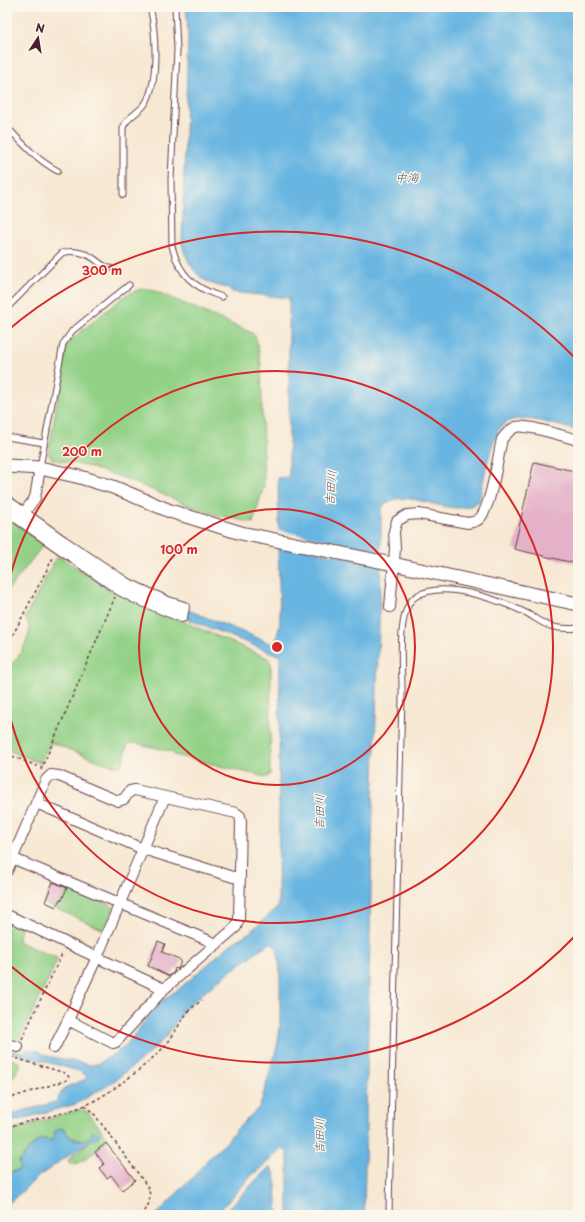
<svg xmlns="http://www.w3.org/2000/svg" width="585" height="1222" viewBox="0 0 585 1222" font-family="'Playpen Sans','Klee One',sans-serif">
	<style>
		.green { fill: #93d187; stroke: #6e7859 }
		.water { fill: #68b5e1; stroke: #596a86 }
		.pier { fill: #f7e8d3 }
		.building { fill: #e4b1c8 }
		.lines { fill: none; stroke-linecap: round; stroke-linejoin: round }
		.service-casing { stroke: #643d44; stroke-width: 7 }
		.minor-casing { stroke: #643d44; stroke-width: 12 }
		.tertiary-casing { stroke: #643d44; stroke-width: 15 }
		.path { stroke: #643d44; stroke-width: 1.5; stroke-dasharray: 3 3; stroke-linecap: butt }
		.service { stroke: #fff; stroke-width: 5 }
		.minor { stroke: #fff; stroke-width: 10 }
		.tertiary { stroke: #fff; stroke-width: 13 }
		.ring { fill: none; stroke: #d62828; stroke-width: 2 }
		.labels { text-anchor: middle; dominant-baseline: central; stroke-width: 3; stroke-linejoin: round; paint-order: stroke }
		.water-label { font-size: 12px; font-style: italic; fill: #54546b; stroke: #fbf7ec }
		.centre { fill: #d62828; stroke: #fbf7ec; stroke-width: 2 }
		.ring-label { font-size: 12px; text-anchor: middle; font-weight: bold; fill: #d62828; stroke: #fbf7ec; stroke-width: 3; stroke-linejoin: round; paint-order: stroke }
	</style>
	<rect width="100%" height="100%" fill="#fbf7ec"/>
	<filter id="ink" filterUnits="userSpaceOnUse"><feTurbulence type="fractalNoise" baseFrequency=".025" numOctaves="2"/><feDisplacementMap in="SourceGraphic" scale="8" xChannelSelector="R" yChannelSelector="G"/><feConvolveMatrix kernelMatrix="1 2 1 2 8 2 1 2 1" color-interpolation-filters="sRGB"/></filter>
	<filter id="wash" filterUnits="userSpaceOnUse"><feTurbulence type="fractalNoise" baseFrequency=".012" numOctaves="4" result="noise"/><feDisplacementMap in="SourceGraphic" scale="16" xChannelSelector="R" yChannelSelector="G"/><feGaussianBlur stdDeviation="0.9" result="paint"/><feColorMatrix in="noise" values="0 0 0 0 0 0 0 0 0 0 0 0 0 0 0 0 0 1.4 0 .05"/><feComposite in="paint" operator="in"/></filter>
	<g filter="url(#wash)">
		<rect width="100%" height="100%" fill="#f7e8d3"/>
		<path class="green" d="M143,288L155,291L252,333L256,337L261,365L264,485L253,523L213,514L186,504L126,479L86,466L52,459L49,455V449L67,344L69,341L126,295Z
			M9,520H12L44,542V544L9,589L7,588V522Z
			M58,557L62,558L112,591L268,658L271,663L270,775L266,777L174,755L173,752L136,743L129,744L127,746L123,763L120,767L102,762L53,743L50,744L40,763L7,750V668C15,664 28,642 29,633C30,627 28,622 25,618L56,558Z
			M54,880L114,907L104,930L44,903Z
			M7,920L22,927L18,939L19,942L57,958V961L22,1035L15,1041L7,1039Z
			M7,1058L19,1062L21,1065L7,1086Z
			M78,1110L87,1111L108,1139C100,1147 81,1166 70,1164L68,1162L69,1159L91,1140L98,1137L100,1133L92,1132L90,1137L83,1140L70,1137L64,1129L60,1128L55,1131L54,1138L52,1140C49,1140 45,1138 42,1139C35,1140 23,1156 19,1162L20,1168L18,1170L7,1173V1132Z"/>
		<path class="water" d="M186,7H578V430C561,427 533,417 517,419C511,420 505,422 501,427C491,439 483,483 479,501C451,524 404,480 381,508V559L279,538L278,478L289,477V298L232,292L229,288C201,284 190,271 182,244L188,32Z
			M278,544L381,564L372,841L364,1215H288V1154L282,1148L274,1155L264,1166L253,1174L216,1215H156L193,1177L210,1157L227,1142L230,1136L260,1106L277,1047L280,1028V971L277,948L271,943L262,948L228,973L186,1007L166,1037L146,1056L110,1084L76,1104L7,1123V1115L56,1102L64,1088L86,1079L87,1076L79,1071L7,1051V1049L22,1052V1051L26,1052L27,1049L38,1051L47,1056L91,1065L97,1064L116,1053L126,1045L160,1002L179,989L231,944L250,932L278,907L280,656L185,618L188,610L275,645L280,623Z
			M60,1128L64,1130L70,1137L83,1141L90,1137L92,1132L100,1133L98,1137L91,1140L39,1176L7,1205V1173L19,1170L20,1168L19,1162C24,1156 35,1141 42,1139C45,1139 49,1140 52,1140L54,1138L55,1131Z
			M269,1167H271L275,1174L278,1215H222Z"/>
		<path class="pier" d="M277,530L383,552V559L277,538Z"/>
		<g id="blocks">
			<path class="building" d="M534,462L578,472V564L514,549Z
				M53,882L67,888L62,900L60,899L56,907L45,902Z
				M158,941L165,944L162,952L179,959L181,961L178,969L175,968L174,972L169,976L148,966Z
				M106,1143L135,1180L122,1190L111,1175L107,1178L99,1168L104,1164L95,1152Z"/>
		</g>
	</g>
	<g filter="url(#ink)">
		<use href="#blocks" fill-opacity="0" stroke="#643d44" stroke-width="1"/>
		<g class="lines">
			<g class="service-casing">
				<path id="service" d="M175,7L177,50L171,179L172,246C179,275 194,288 222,297
					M7,127C22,143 38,161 58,171
					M123,195V128C126,117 139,113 145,104C159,83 156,31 150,7
					M7,308L62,253C72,250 84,252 93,258C99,262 102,266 110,268
					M7,437L44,443
					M40,467L63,344L72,331L129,285
					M389,1215C392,1042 398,869 402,697C403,673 395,611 415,597C441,579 496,599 522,611C532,615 540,623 550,626C559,629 569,629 578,628"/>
			</g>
			<g class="minor-casing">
				<path id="minor" d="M7,501L63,541L126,583L168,602L166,609
					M7,511L118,589L133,597L182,617L184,607L168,602
					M24,513L35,498L40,468
					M390,607L395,549L394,531L397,521L407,515L419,514L468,523C472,522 476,522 479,519C491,509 498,456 502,439C506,434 510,429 516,427C527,424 566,437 578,440
					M36,803L143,849L233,877H240
					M7,856L217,944
					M7,871L46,780L51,775L59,776L118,801L124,799L130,791L135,790L236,813L240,816L241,821L239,919L236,927L164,989L116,1042L113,1043L68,1020L97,957L165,797
					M7,915L164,989
					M7,1044L18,1047
					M54,1048L68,1020"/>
			</g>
			<g class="tertiary-casing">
				<path id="tertiary" d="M7,466L40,468L80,477L113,487L170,511L241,533L393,564L578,604"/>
			</g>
			<path class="path" d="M7,646L54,556
				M7,754L42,768
				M41,770L115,597
				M22,1039L63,952
				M7,1099L67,1080L69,1077L65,1073L8,1056
				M85,1105L95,1115L148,1187C152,1198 149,1206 142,1215
				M7,1127C32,1120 62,1115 86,1105C110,1094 146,1066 164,1047C174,1036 179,1023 188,1012C192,1007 197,1004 202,1000
				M85,1215L86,1211"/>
			<use href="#service" class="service"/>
			<use href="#minor" class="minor"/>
			<use href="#tertiary" class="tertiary"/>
		</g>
	</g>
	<g class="ring">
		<circle cx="277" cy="647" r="138"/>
		<path d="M7 590A276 276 0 1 1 7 704"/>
		<path d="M576 935A415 415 0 0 1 7 963M7 331A415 415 0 0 1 576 359"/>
	</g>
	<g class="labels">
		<g class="water-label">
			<text x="407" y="177">中海</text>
			<text transform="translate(330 488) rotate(-86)">吉田川</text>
			<text transform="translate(319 812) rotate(-89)">吉田川</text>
			<text transform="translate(319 1136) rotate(-90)">吉田川</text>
		</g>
	</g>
	<circle cx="277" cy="647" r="6" class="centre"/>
	<g class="ring-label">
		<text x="102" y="275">300 m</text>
		<text x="82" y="456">200 m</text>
		<text x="179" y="554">100 m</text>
	</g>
	<rect width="585" height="1222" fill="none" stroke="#fbf7ec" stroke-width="24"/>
	<g transform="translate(38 38) rotate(12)" stroke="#fbf7ec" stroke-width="3" paint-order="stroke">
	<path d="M0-3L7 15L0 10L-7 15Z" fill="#4a1f2b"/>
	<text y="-6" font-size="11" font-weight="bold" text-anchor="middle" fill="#4a1f2b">N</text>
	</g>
</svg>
